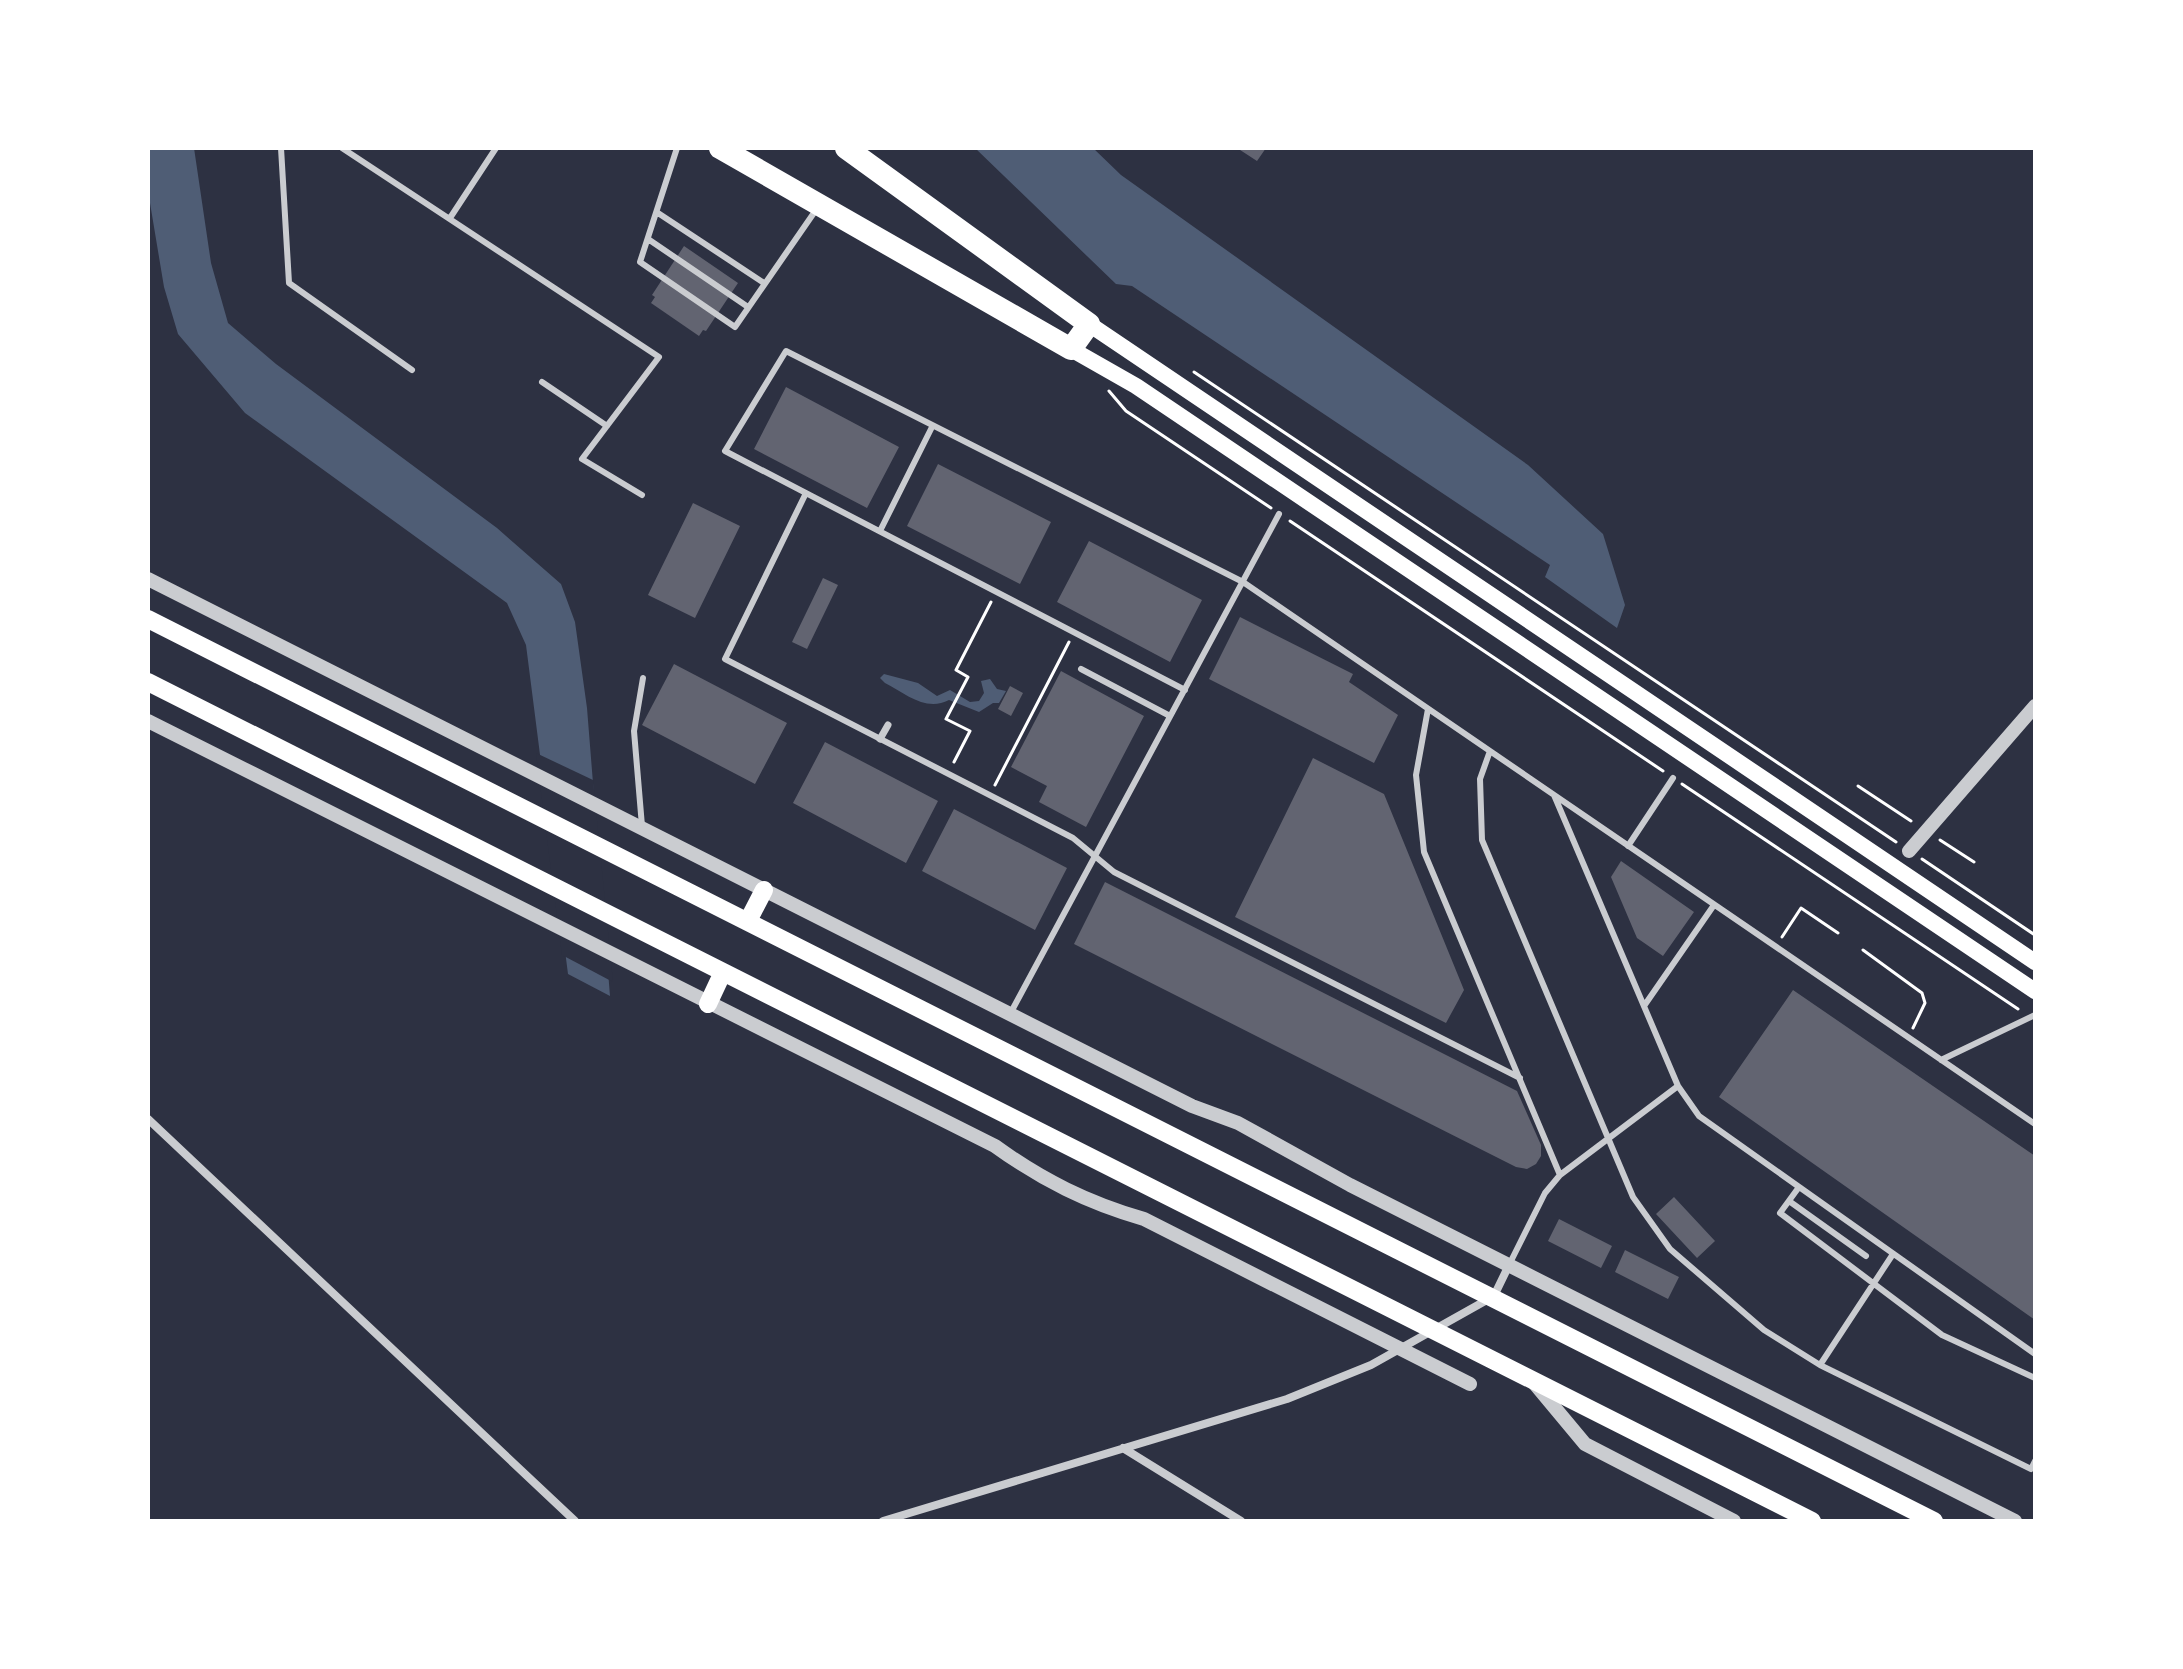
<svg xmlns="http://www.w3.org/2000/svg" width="2183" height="1669" viewBox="0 0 2183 1669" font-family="'Source Sans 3',sans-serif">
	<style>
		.water { fill: #4f5d75 }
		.pier { fill: #2d3142 }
		.building { fill: #626471 }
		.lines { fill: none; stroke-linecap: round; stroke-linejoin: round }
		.path { stroke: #fff; stroke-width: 3 }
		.service { stroke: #caccd0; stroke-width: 6 }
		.pedestrian { stroke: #caccd0; stroke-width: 7 }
		.minor { stroke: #caccd0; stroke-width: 8 }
		.tertiary { stroke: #caccd0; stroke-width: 14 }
		.secondary { stroke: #fff; stroke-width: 16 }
		.primary { stroke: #fff; stroke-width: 18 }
		.motorway { stroke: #fff; stroke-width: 22 }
	</style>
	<rect width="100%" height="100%" fill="#2d3142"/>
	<path class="water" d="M148,148H194L211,263L228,323L276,364L497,528L561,584L575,622L587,708L610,996L568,974L526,645L507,603L245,413L178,334L164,287L148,191Z
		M975,148H1093L1121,175L1528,465L1603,534L1625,605L1617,628L1545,577L1550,565L1132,286L1116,284Z
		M884,674L918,683L937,696L950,690L970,702L979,701L984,693L981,681L990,679L997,689L1006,691L999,703H993L979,712L949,700C926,712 906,694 885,683L880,678Z"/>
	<path class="pier" d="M536,753L593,780L613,982L562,955Z"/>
	<path class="building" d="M1237,148H1266L1257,161Z
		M684,246L738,283L706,331L703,330L699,336L651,303L655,297L652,295Z
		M786,387L899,447L867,508L754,449Z
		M938,464L1051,522L1020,584L907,526Z
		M693,503L740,526L695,618L648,595Z
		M1089,541L1202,600L1170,662L1057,602Z
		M823,578L838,585L807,649L792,642Z
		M1240,617L1353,674L1349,682L1398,715L1374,763L1209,679Z
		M674,664L787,723L755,784L642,725Z
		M1061,671L1144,716L1086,827L1039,802L1047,786L1011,767Z
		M1010,686L1023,693L1011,716L998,709Z
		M825,742L938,801L906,863L793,803Z
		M1313,758L1384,794L1464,990L1446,1023L1235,917Z
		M954,809L1067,868L1035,930L922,871Z
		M1621,861L1694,912L1663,956L1637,938L1611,877Z
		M1105,882L1517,1091L1541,1145V1156L1536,1164L1527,1169L1516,1167L1074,944Z
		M1793,990L2035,1156V1320L1719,1097Z
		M1674,1197L1715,1241L1697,1258L1656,1214Z
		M1559,1219L1612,1246L1601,1268L1548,1241Z
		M1625,1250L1679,1277L1668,1299L1615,1272Z"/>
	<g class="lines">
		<path class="path" d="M1194,372L1896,842
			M1109,391L1126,411L1271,508
			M1290,521L1663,771
			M954,762L970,731L946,719L968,677L956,670L991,602
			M1682,784L2018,1009
			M995,785L1069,642
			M1858,786L1911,821
			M1940,840L1974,862
			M1922,859L2035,935
			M1782,937L1801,908L1838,933
			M1863,950L1922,993L1925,1003L1913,1028"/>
		<path class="service" d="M281,148L289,283L412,370
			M342,148L659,357L582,459L642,495
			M677,148L640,262L735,327L818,207
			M658,213L764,283
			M450,218L496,148
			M648,239L748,307
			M542,382L607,426
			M806,493L725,659L1073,838L1114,872L1520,1078
			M880,531L932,427
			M1081,669L1170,716
			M1185,690L725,451L786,351L1243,582L2035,1124
			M1428,709L1416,775L1424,852L1560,1175
			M1490,751L1480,779L1482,840L1633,1197L1670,1249L1764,1330L1820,1365L2031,1469L2035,1461
			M1554,795L1678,1086L1699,1116L2035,1354
			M642,826L634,731L643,678
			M1628,846L1673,778
			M1644,1006L1714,905
			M1010,1014L1279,514
			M1941,1060L2035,1015
			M1799,1187L1780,1213L1942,1335L2035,1378
			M1789,1201L1866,1256
			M1509,1265L1545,1193L1560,1175L1678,1086
			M1820,1365L1893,1254"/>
		<path class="pedestrian" d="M880,739L888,725"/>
		<path class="minor" d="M148,1119L575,1521
			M1123,1448L1241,1521
			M883,1521L1287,1399L1371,1365L1494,1296L1509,1265"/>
		<path class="tertiary" d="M148,579L1192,1106L1238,1123L1350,1185L2015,1521
			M148,721L995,1146C1042,1180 1088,1203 1144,1219L1470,1384
			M1909,851L2035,706
			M1535,1384L1585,1444L1734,1521"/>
		<path class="secondary" d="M1089,324L2035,962
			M1071,349L1136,386L2035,991"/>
		<path class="primary" d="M148,619L1934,1521
			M148,682L1812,1521
			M748,921L764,890
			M708,1004L723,972"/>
		<path class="motorway" d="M720,148L1071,349L1089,324L846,148"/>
	</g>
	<rect width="2183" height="1669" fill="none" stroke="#ffffff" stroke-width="300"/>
</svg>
